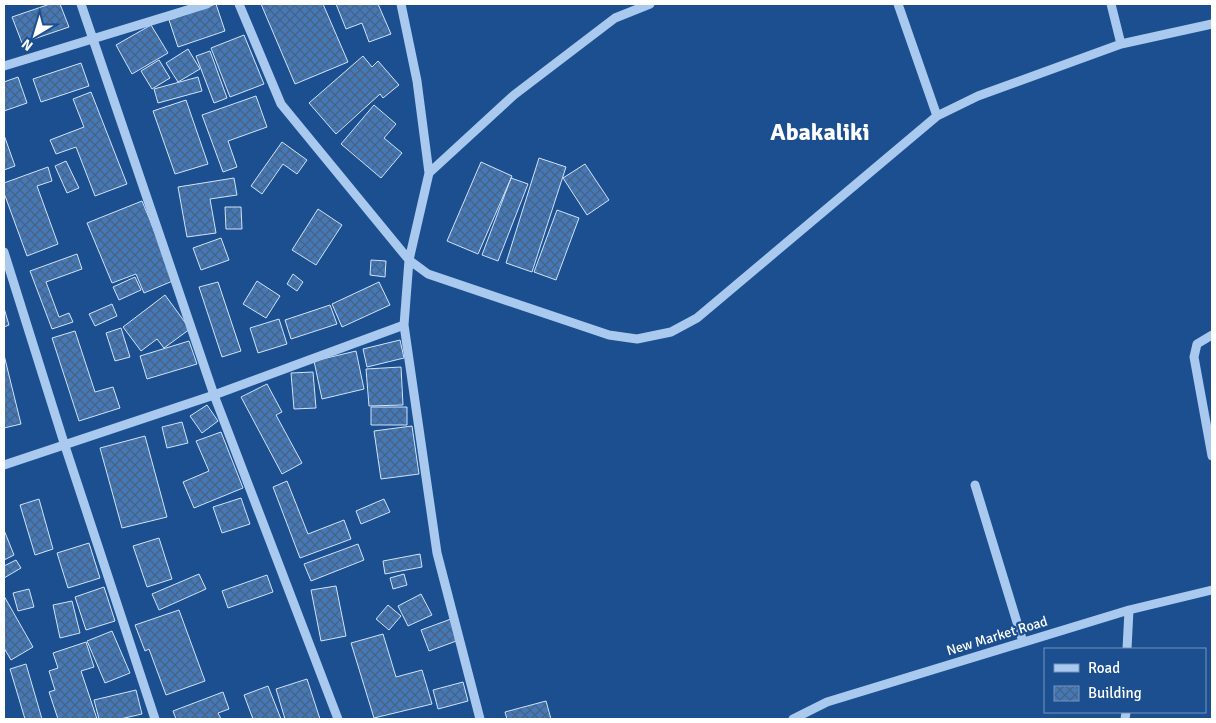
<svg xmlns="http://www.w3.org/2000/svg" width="1216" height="723" viewBox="0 0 1216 723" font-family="Signika,sans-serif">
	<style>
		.building { fill: url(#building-cross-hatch); stroke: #cfe3fa }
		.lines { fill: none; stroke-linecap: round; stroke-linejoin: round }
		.minor { stroke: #a9c9ee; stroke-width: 9 }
		.labels { text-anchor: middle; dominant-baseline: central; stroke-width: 4.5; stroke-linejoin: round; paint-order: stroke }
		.street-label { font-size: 14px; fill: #fff; stroke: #1b4f8f }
		.town-label { font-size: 24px; font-weight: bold; fill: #fff; stroke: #1b4f8f }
	</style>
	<defs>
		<pattern id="building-cross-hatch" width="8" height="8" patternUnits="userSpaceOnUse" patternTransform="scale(1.25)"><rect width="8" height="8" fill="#4478b7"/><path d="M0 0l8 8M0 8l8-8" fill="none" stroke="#486282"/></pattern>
	</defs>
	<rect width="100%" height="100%" fill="#1b4f8f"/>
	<path class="building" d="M50,4H60L69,27L22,43L12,17Z
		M216,4L225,31L178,47L169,20Z
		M261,4H323L348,62L295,84Z
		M336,4H378L391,34L369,42L362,23L346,29Z
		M151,25L168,53L132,74L116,45Z
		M244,35L264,84L230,97L211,48Z
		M188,49L200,69L178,82L166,63Z
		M210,51L227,98L214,103L196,56Z
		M363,56L372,67L378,61L399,85L383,98L380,94L336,134L309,103Z
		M159,60L170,78L152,89L141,71Z
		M81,63L89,86L41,102L33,79Z
		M18,77L27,103L4,111V82Z
		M198,77L202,91L158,103L154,89Z
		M91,92L127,184L95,196L76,147L56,154L50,140L84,127L73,99Z
		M256,96L267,127L228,141L237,167L223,172L202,115Z
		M186,100L208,164L175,174L153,111Z
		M374,105L396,124L384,138L402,153L381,178L341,144Z
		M4,135L15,166L4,170Z
		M282,142L307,160L297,174L283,164L262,194L251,186Z
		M539,158L566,167L532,272L506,263Z
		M66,161L79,188L67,193L55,166Z
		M481,162L512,176L478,254L447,241Z
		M585,164L609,200L587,215L563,178Z
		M48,167L52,181L37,186L58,244L27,256L4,193V183Z
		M234,178L237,195L210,199L216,233L187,237L178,187Z
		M511,178L528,184L498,261L482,255Z
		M142,201L175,280L144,293L136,274L112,283L87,223Z
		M225,207H241L242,229H226Z
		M318,209L342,225L316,265L292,250Z
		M557,210L579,218L556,280L534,272Z
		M221,238L229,260L201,270L193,248Z
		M77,254L82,269L46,282L59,317L69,313L73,322L52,329L30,271Z
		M371,260L386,261L385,277L370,275Z
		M293,274L303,282L297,291L287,284Z
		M135,277L141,290L119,300L113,287Z
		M257,281L280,296L266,318L243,304Z
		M218,282L241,351L222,357L199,287Z
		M379,282L390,305L342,327L332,304Z
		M165,295L190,329L164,348L157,339L141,351L123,327Z
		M112,304L117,316L95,326L89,314Z
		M330,305L337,324L291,339L285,320Z
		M4,308L9,325L4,327Z
		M279,319L287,344L258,353L250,328Z
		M121,328L130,357L115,361L106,333Z
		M75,331L95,392L113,387L120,408L79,421L52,338Z
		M400,340L404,358L367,367L363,349Z
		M189,341L197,364L147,379L140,356Z
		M356,351L364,389L322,399L314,361Z
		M4,355L21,424L4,428Z
		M401,367L403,405L369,406L366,369Z
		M313,372L316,408L294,409L291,373Z
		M267,384L282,412L276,415L302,463L282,474L241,397Z
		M207,405L218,421L202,433L190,416Z
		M371,407H407V425H371Z
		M182,422L188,443L167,448L162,427Z
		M412,426L419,474L381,479L374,431Z
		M221,432L243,488L194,508L183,482L209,471L196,441Z
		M145,436L167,517L122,528L100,448Z
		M287,481L308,534L344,520L351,539L300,558L273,487Z
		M241,498L250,524L222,533L213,507Z
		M39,499L53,549L35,555L20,505Z
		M384,499L390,512L361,524L356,511Z
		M4,530L14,555L4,560Z
		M159,538L172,579L147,587L133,546Z
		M89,543L100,578L68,588L57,553Z
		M358,544L364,560L311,581L304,564Z
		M420,554L422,567L385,574L383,561Z
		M16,560L21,568L4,578V566Z
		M199,574L206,589L159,610L152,594Z
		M404,574L407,585L393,589L390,578Z
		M267,575L273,592L228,608L222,591Z
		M336,586L346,636L321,641L311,590Z
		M104,587L115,621L86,630L75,597Z
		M29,589L34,607L18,611L13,593Z
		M421,594L432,615L408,626L398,606Z
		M4,596L33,647L11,660L4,648Z
		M72,601L80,633L60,638L53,605Z
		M388,605L401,616L389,630L376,619Z
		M179,610L205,681L166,695L149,649L145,651L135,625Z
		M451,619L459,640L429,651L421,630Z
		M112,631L130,673L105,683L87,641Z
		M383,634L396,677L422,670L432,704L374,718L351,643Z
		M86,642L94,667L81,671L97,719H58L49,692L55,690L49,671L58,668L53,653Z
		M26,664L42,719H25L10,669Z
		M307,679L320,719H285L276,689Z
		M463,682L468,701L438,709L433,690Z
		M268,686L281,719H253L244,695Z
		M136,690L142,714L120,719H99L94,700Z
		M223,692L229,709L218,713L221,719H176L173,711Z
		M546,701L551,719H507L505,712Z"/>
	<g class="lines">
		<path class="minor" d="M81,4L214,395L338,719
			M239,4L281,104L409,260L428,274L609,335L637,339L671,332L697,318L937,116L978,96L1121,44L1212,24
			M401,4L417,81L429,173
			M898,4L937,116
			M1111,4L1121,44
			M4,66L207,4
			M4,252L65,446L155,719
			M1212,335L1197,344L1194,357L1212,456
			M4,465L214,395L404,325
			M975,485L1023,642
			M1127,649L1129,610
			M480,719L437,553L404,325L409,260L429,173L514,95L615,18L650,4
			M793,719L827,702L1129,610L1212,590
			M1125,719L1126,712"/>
	</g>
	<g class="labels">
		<g class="street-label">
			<text transform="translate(997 636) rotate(-17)">New Market Road</text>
		</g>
		<g class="town-label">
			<text x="820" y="132">Abakaliki</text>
		</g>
	</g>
	<rect width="1216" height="723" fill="none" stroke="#ffffff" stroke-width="10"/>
	<rect x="1044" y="648" width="162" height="65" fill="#1b4f8f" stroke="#7695bc"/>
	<rect x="1054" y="664" width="25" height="8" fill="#a9c9ee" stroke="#7695bc"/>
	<text x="1088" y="673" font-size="15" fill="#ffffff">Road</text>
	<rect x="1054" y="686" width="25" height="15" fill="url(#building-cross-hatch)" stroke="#7695bc"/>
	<text x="1088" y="698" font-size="15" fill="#ffffff">Building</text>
	<g transform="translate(35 35) rotate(218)" stroke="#1b4f8f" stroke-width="4" paint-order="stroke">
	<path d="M0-4L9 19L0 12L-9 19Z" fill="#ffffff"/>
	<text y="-8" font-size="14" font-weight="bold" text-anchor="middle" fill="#ffffff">N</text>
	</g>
</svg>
